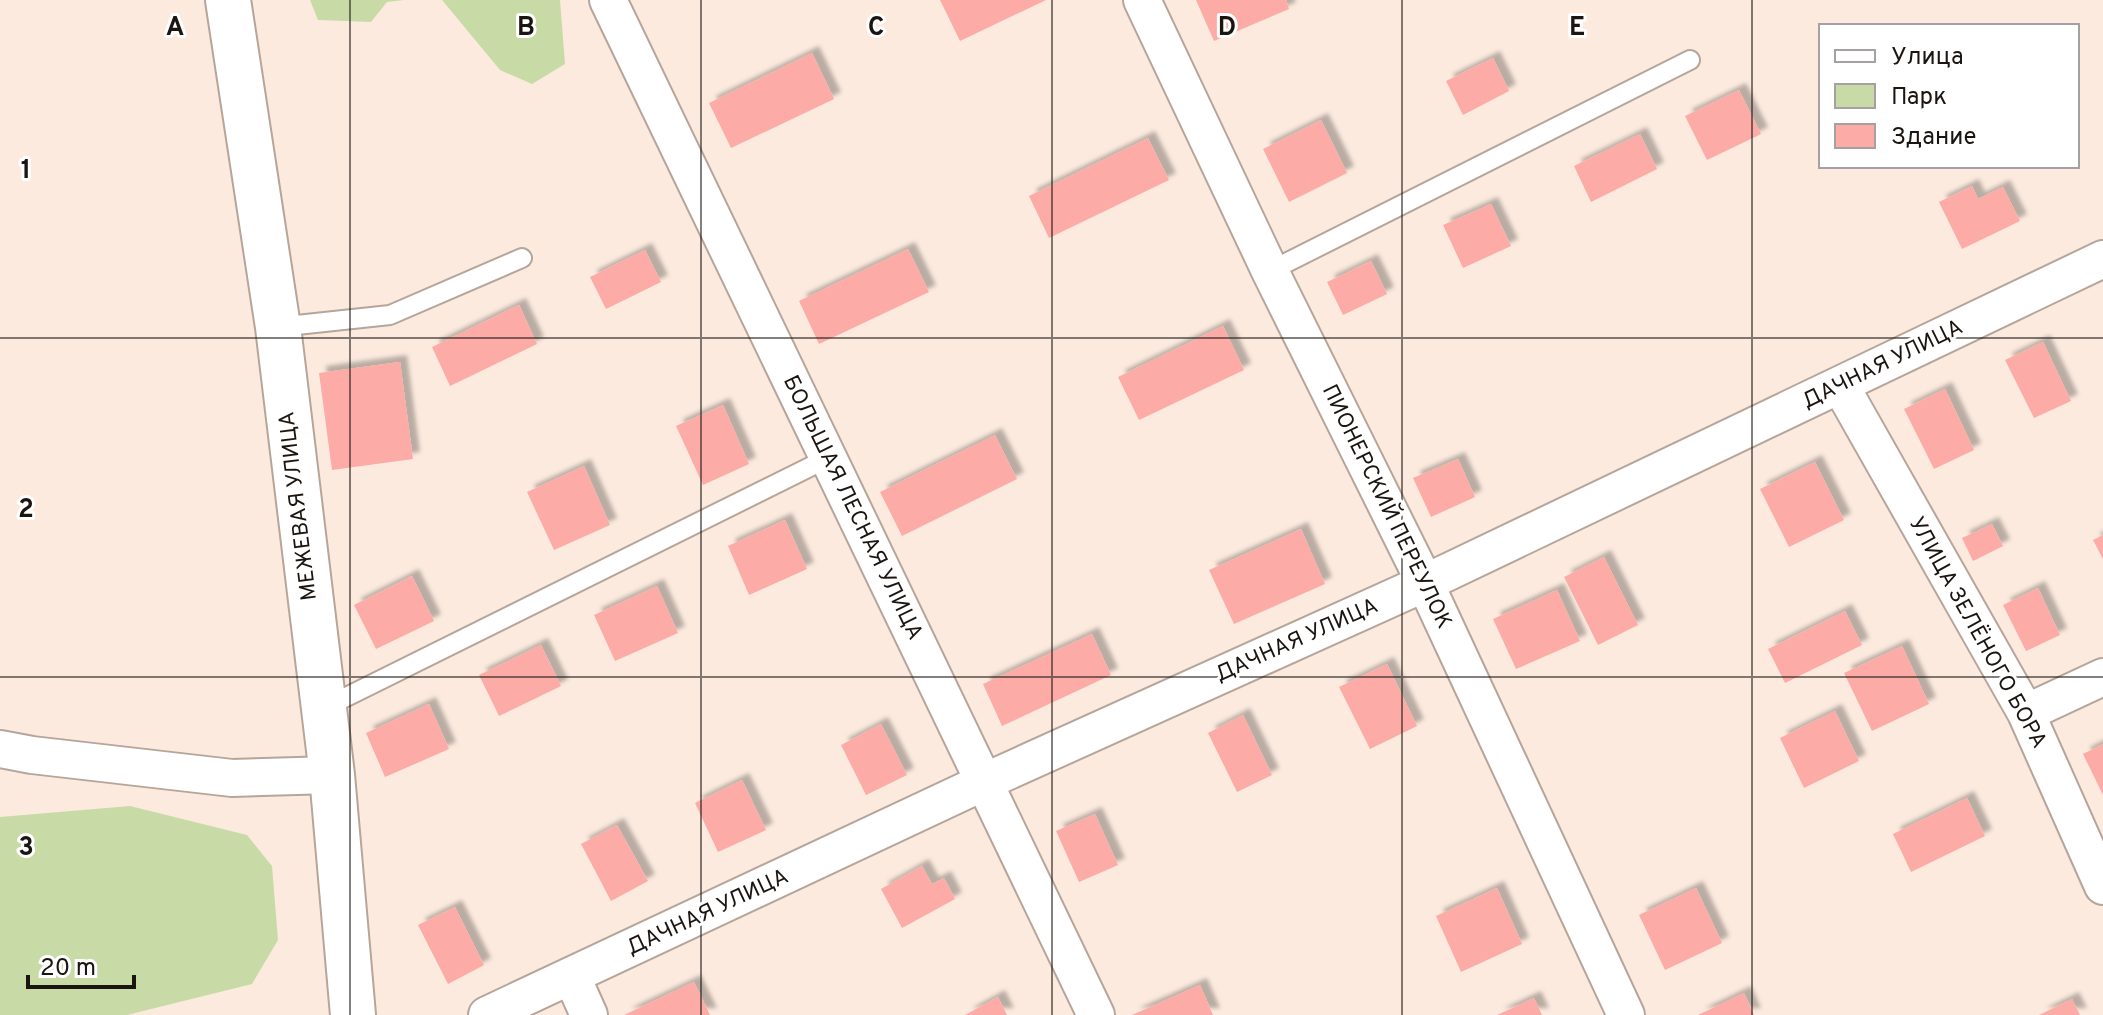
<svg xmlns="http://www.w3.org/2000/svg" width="2103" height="1015" viewBox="0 0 2103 1015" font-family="Overpass,sans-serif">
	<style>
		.green { fill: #c8dba7 }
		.building { fill: #fdaba6; filter: url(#shadow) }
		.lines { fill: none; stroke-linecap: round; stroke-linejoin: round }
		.lane-casing { stroke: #b6a59a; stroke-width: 22 }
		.street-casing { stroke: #b6a59a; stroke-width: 40 }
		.secondary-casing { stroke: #b6a59a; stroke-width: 48 }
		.lane { stroke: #fff; stroke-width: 18 }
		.street { stroke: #fff; stroke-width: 36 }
		.secondary { stroke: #fff; stroke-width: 44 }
		.grid { fill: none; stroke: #1b1511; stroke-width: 2; stroke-opacity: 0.55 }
		.labels { text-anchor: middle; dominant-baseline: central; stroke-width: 6; stroke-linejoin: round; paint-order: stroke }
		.street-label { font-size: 22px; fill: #1b1511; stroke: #fff }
		.grid-label { font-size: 26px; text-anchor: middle; font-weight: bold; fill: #1b1511; stroke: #fff; stroke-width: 6; stroke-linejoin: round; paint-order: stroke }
	</style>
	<defs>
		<filter id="shadow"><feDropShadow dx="7" dy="-7" stdDeviation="2" flood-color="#0004"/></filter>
	</defs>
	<rect width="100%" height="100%" fill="#fceade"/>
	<path class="green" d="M310,0H404L387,2L371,22L318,20Z
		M442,0H560L565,64L532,84L500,70Z
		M130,806L247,835L272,866L278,940L252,984L127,1015H0V817Z"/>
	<path class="building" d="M940,0H1046L960,41Z
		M1196,0H1286L1289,9L1214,41Z
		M812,53L834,99L731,148L709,103Z
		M1493,58L1509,91L1463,115L1446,81Z
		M1739,90L1761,134L1707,160L1685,116Z
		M1321,120L1347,173L1289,202L1263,149Z
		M1640,134L1657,169L1591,202L1574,166Z
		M1148,138L1169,180L1049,238L1029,196Z
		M1972,186L1978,199L2003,187L2020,221L1962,249L1939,202Z
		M1491,204L1511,246L1463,268L1443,225Z
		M908,249L929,292L819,344L799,301Z
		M645,250L661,282L606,309L590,277Z
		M1371,261L1387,294L1343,315L1327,282Z
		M519,305L537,344L450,386L432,347Z
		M1223,326L1244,370L1139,420L1118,377Z
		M2043,342L2071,401L2034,418L2005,360Z
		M400,362L413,459L332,470L319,373Z
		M1945,389L1974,450L1934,469L1904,409Z
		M723,405L749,464L703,485L676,426Z
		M995,435L1017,479L902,536L880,492Z
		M1458,459L1475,497L1431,517L1413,478Z
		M1815,462L1844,520L1789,547L1760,489Z
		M584,466L610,525L554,550L527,492Z
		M785,520L807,569L749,595L728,546Z
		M1992,524L2003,546L1973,561L1962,538Z
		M1301,529L1325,584L1234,624L1209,570Z
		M2103,535V559L2093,540Z
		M1604,557L1638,625L1598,645L1564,577Z
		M412,576L434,621L376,649L354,605Z
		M657,586L678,633L615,661L594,615Z
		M2038,588L2060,635L2026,651L2003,605Z
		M1557,590L1580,641L1516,669L1493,619Z
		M1845,611L1862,645L1785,683L1768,649Z
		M1092,634L1111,675L1002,726L983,684Z
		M541,645L561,686L499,716L479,675Z
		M1902,646L1929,704L1872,731L1844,673Z
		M1387,664L1417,726L1370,749L1339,687Z
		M429,704L449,749L385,777L366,733Z
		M1835,711L1859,761L1804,788L1780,738Z
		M1243,715L1272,775L1237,792L1208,733Z
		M881,724L907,775L866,795L841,745Z
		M2103,744V795L2083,754Z
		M742,780L766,830L718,852L695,803Z
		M1967,798L1985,836L1911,872L1893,834Z
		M1095,814L1118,865L1079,882L1056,831Z
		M617,825L648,881L611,901L581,844Z
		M922,866L932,884L944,878L955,899L902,928L881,889Z
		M1497,888L1522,944L1461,972L1436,916Z
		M1696,888L1722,943L1665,970L1639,915Z
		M455,907L484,965L448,984L418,925Z
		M694,982L710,1015H624Z
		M1200,985L1213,1015H1132Z
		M1744,993L1754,1015H1698Z
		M998,997L1007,1015H965Z
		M1534,998L1542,1015H1497Z
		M2072,999L2080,1015H2039Z"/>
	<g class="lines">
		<g class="lane-casing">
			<path id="lane" d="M1270,271L1690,60
				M278,327L390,315L522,258
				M324,708L828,458"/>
		</g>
		<g class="street-casing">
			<path id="street" d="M608,0L1096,1015
				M1142,0L1270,271L1425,583L1626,1015
				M1840,385L2026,713L2103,886
				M2026,713L2103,677
				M0,749L32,755L232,778L332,775
				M572,977L589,1015
				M487,1015L984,782L1425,583L2103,259"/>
		</g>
		<g class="secondary-casing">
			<path id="secondary" d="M228,0L278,327L332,775L353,1015"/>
		</g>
		<use href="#lane" class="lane"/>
		<use href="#street" class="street"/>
		<use href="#secondary" class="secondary"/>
	</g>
	<path class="grid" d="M350,0V1015M701,0V1015M1052,0V1015M1402,0V1015M1752,0V1015M0,338H2103M0,677H2103"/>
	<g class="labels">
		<g class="street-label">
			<text transform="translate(1883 365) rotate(-26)">ДАЧНАЯ УЛИЦА</text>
			<text transform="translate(299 506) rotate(-97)">МЕЖЕВАЯ УЛИЦА</text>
			<text transform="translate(1386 507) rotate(64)">ПИОНЕРСКИЙ ПЕРЕУЛОК</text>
			<text transform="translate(852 508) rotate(64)">БОЛЬШАЯ ЛЕСНАЯ УЛИЦА</text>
			<text transform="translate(1977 633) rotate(61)">УЛИЦА ЗЕЛЁНОГО БОРА</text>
			<text transform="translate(1297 641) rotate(-24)">ДАЧНАЯ УЛИЦА</text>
			<text transform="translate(708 913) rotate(-25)">ДАЧНАЯ УЛИЦА</text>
		</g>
	</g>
	<g class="grid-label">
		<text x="175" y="35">A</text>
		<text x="526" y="35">B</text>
		<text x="876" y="35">C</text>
		<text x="1227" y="35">D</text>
		<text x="1577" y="35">E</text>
		<text x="26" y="178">1</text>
		<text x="26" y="517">2</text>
		<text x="26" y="855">3</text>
	</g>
	<rect x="1819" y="24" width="260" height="144" fill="#ffffff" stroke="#a4a1a0" stroke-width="2"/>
	<rect x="1835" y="50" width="40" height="12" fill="#ffffff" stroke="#a4a1a0" stroke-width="2"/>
	<text x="1891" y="64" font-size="24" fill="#1b1511">Улица</text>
	<rect x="1835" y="84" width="40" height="24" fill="#c8dba7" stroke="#a4a1a0" stroke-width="2"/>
	<text x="1891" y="104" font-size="24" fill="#1b1511">Парк</text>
	<rect x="1835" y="124" width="40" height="24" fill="#fdaba6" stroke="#a4a1a0" stroke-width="2"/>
	<text x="1891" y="144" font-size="24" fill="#1b1511">Здание</text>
	<path d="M28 975v12h106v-12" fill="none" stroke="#1b1511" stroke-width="4"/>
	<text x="40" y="975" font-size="24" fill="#1b1511" stroke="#ffffff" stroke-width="6" paint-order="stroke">20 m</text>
</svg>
